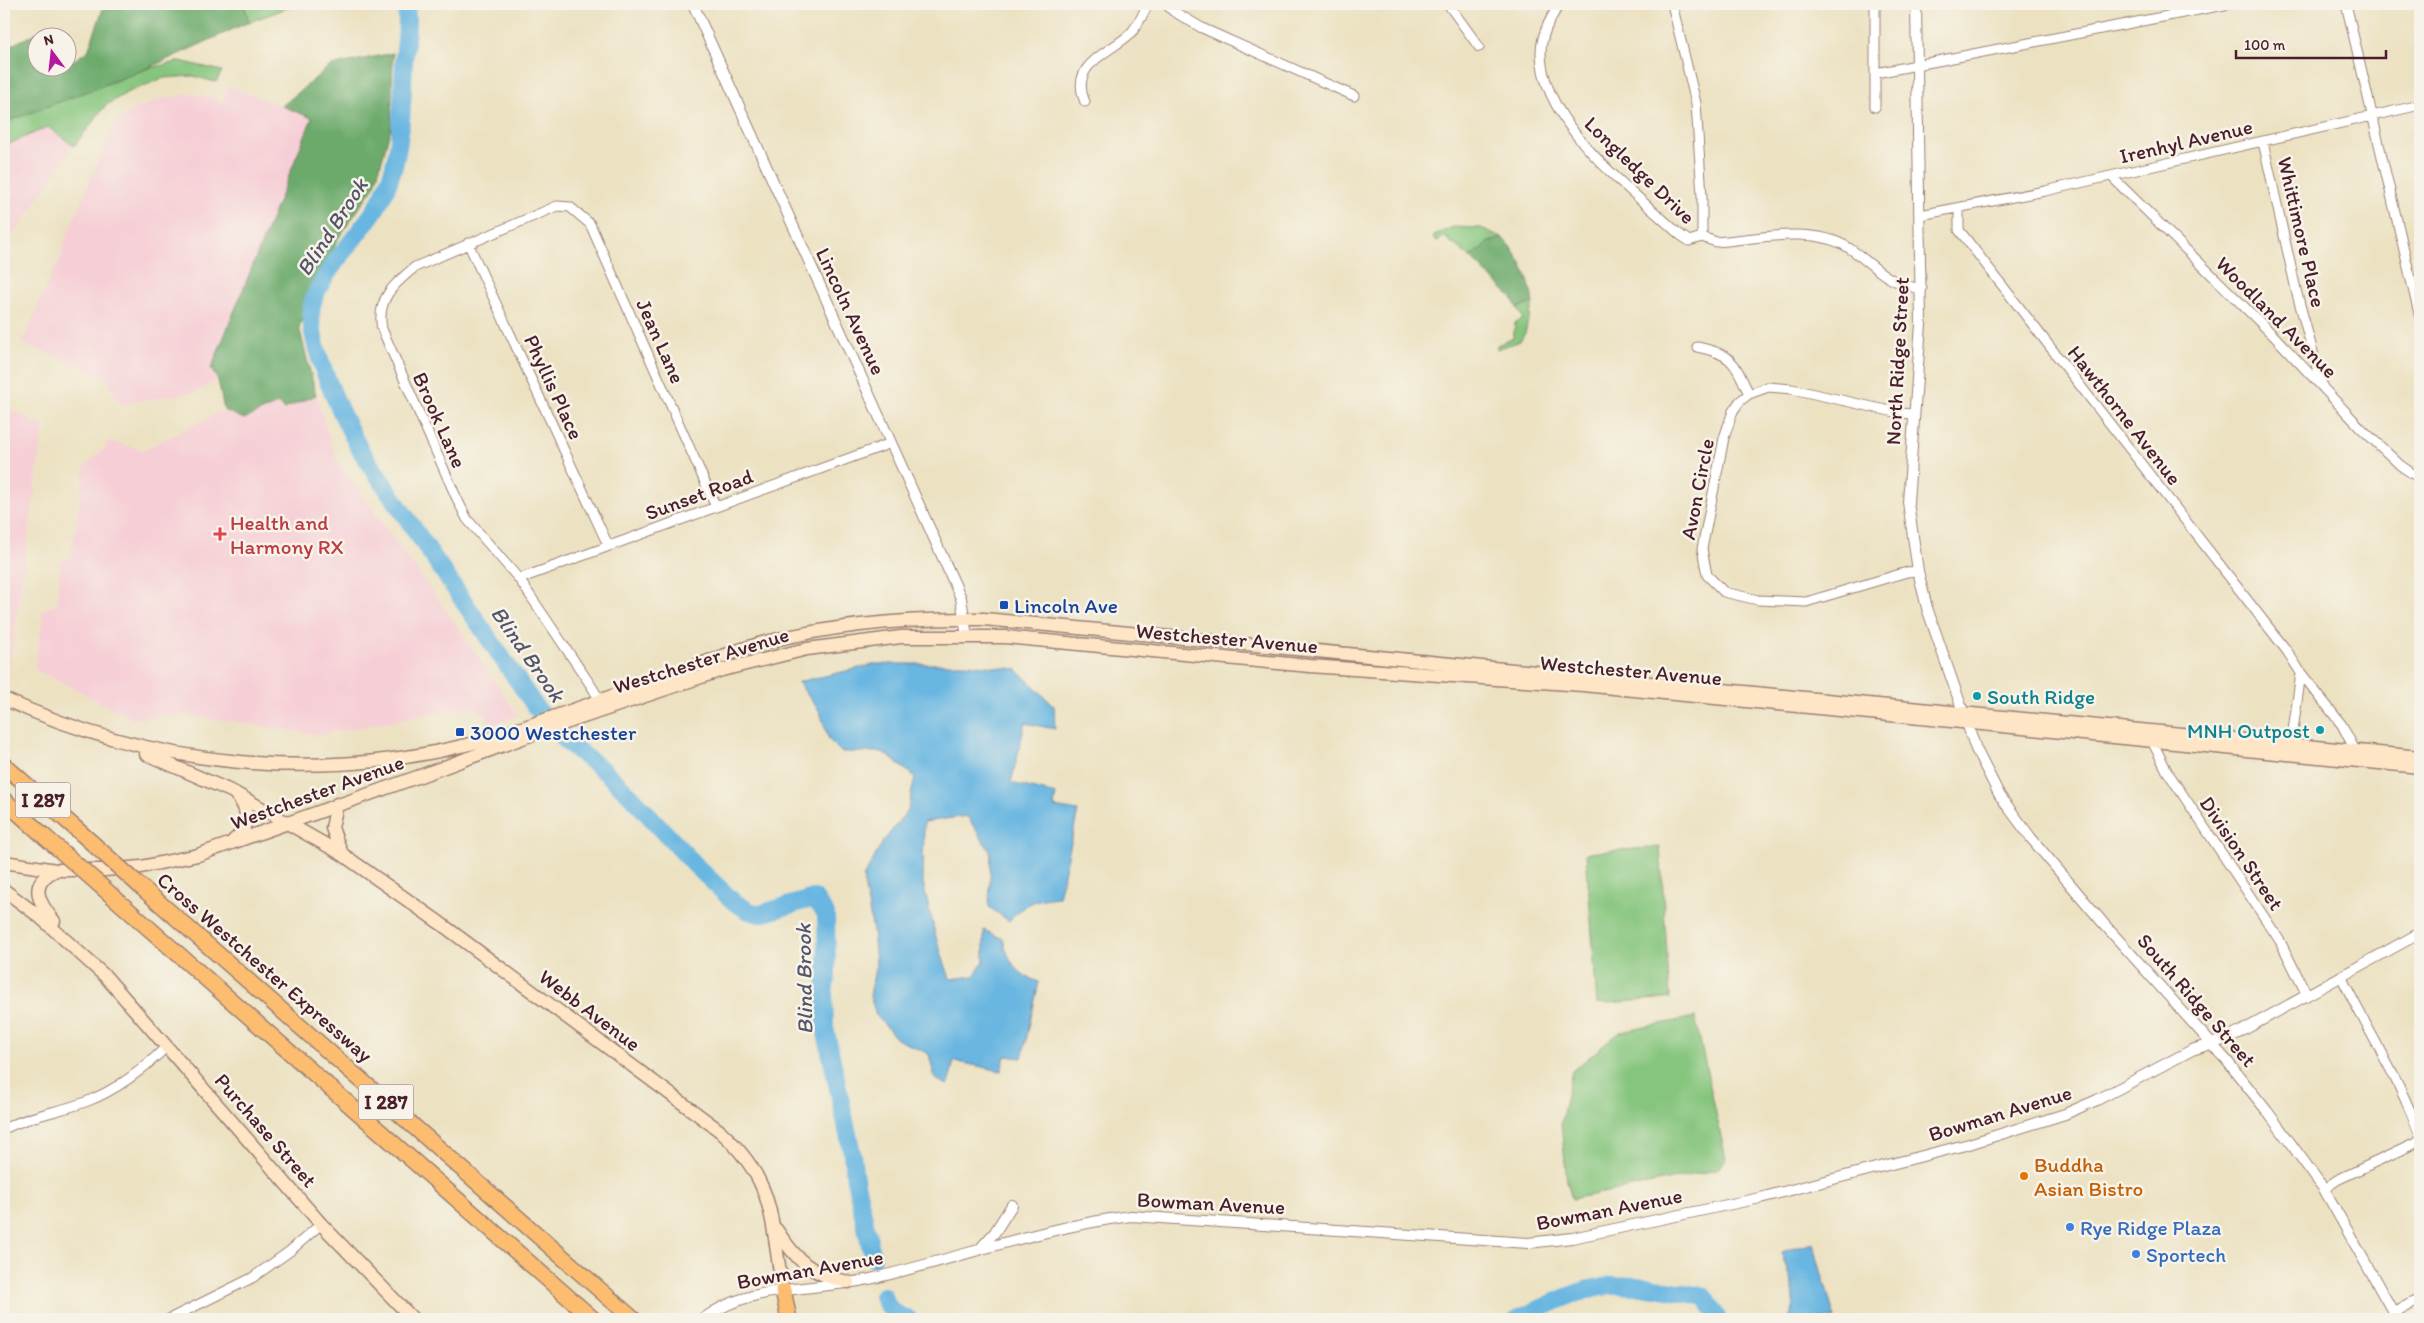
<svg xmlns="http://www.w3.org/2000/svg" width="2424" height="1323" viewBox="0 0 2424 1323" font-family="Itim,sans-serif">
	<style>
		.built { fill: #f6cfd6 }
		.green { fill: #85c57d; stroke: #687254 }
		.forest { fill: #6caa6c; stroke: #5b644c }
		.water { fill: #67b6e1; stroke: #586a86 }
		.lines { fill: none; stroke-linecap: round; stroke-linejoin: round }
		.river { stroke: #67b6e1; stroke-width: 18 }
		.minor-casing { stroke: #9b8076; stroke-width: 11 }
		.tertiary-casing { stroke: #9b8076; stroke-width: 12 }
		.secondary-casing { stroke: #9b8076; stroke-width: 15 }
		.motorway-casing { stroke: #9b8076; stroke-width: 18 }
		.minor { stroke: #fff; stroke-width: 9 }
		.tertiary { stroke: #fff; stroke-width: 10 }
		.secondary { stroke: #fee5c5; stroke-width: 12 }
		.motorway { stroke: #fcbd6f; stroke-width: 15 }
		.motorway-bridge-casing { stroke: #9b8076; stroke-width: 18; stroke-linecap: butt }
		.motorway-bridge { stroke: #fcbd6f; stroke-width: 15 }
		.health-dot { fill: #e0444e; stroke: #f7f3e8; stroke-width: 2 }
		.transit-dot { fill: #1a4fb4; stroke: #f7f3e8; stroke-width: 2 }
		.culture-dot { fill: #0f9aa8; stroke: #f7f3e8; stroke-width: 2 }
		.food-dot { fill: #e8710a; stroke: #f7f3e8; stroke-width: 2 }
		.shop-dot { fill: #3f7fe0; stroke: #f7f3e8; stroke-width: 2 }
		.labels { text-anchor: middle; dominant-baseline: central; stroke-width: 5; stroke-linejoin: round; paint-order: stroke }
		.shield { fill: #f7f3e8; stroke: #7e5f64; stroke-width: 1 }
		.shield-label { font-size: 20px; font-weight: bold; fill: #4a1f2b }
		.street-label { font-size: 21px; fill: #4a1f2b; stroke: #f7f3e8 }
		.health-label { font-size: 21px; fill: #be3a42; stroke: #f7f3e8; text-anchor: start }
		.transit-label { font-size: 21px; fill: #164399; stroke: #f7f3e8; text-anchor: start }
		.culture-label { font-size: 21px; fill: #0d838f; stroke: #f7f3e8; text-anchor: start }
		.food-label { font-size: 21px; fill: #c56008; stroke: #f7f3e8; text-anchor: start }
		.shop-label { font-size: 21px; fill: #366cbe; stroke: #f7f3e8; text-anchor: start }
		.water-label { font-size: 22px; font-style: italic; fill: #54546b; stroke: #f7f3e8 }
	</style>
	<rect width="100%" height="100%" fill="#f7f3e8"/>
	<filter id="ink" filterUnits="userSpaceOnUse"><feTurbulence type="fractalNoise" baseFrequency=".02" numOctaves="2"/><feDisplacementMap in="SourceGraphic" scale="10" xChannelSelector="R" yChannelSelector="G"/><feConvolveMatrix kernelMatrix="1 2 1 2 8 2 1 2 1" color-interpolation-filters="sRGB"/></filter>
	<filter id="wash" filterUnits="userSpaceOnUse"><feTurbulence type="fractalNoise" baseFrequency=".0096" numOctaves="4" result="noise"/><feDisplacementMap in="SourceGraphic" scale="20" xChannelSelector="R" yChannelSelector="G"/><feGaussianBlur stdDeviation="1.12" result="paint"/><feColorMatrix in="noise" values="0 0 0 0 0 0 0 0 0 0 0 0 0 0 0 0 0 1.4 0 .05"/><feComposite in="paint" operator="in"/></filter>
	<g filter="url(#wash)">
		<rect width="100%" height="100%" fill="#ece2c2"/>
		<path class="built" d="M180,61L222,71L216,82L193,76L164,78L128,92L105,106L77,141L4,249V123L146,69Z
			M228,86L312,117L211,369L218,380L196,392L120,404L106,377L22,343L53,271L61,257L65,239L115,123L134,109L159,100L185,94L213,97L222,105Z
			M316,395L337,460L459,629L518,716L489,726L485,713L471,706L320,735L181,714L134,719L34,669L42,622V610L57,604L60,563L71,555L85,466L104,449L109,441L144,450L224,410L244,419L279,402L284,409Z
			M4,407L26,417L33,423L44,424L13,645L4,686Z"/>
		<path class="green" d="M244,4H298L249,22Z
			M180,61L222,71L216,82L193,76L164,78L128,92L105,106L74,146L48,127L4,146V123L146,69Z
			M1453,227L1481,228L1503,238L1489,242L1470,257L1443,236L1438,242L1433,239L1434,235Z
			M1533,303L1525,333L1520,341L1497,349V345L1513,338L1515,323L1523,319L1517,308Z
			M1660,847L1670,998L1597,1004L1586,853Z
			M1695,1017L1726,1159L1717,1170L1572,1199L1567,1182L1561,1123L1572,1071L1620,1032Z"/>
		<path class="forest" d="M113,4H244L249,22L146,69L4,123V49L36,33L40,37L38,38V68H68V64L88,51L104,6L112,7Z
			M393,53L391,127L375,185L338,239L299,327L316,395L284,409L279,403L244,419L224,410L218,380L211,369L312,118L282,106L330,66Z
			M1503,238C1520,257 1530,278 1533,303L1517,308L1512,298L1470,257L1489,242Z"/>
		<path class="water" d="M877,664H965L1016,669L1054,706L1055,729L1025,723L1011,783L1056,794L1054,807L1078,811L1059,897C1034,899 1026,903 1009,921L989,907L991,853L967,816L924,822L923,883L936,937L950,979L974,976L984,961V930L1003,939C1009,962 1016,974 1039,982L1022,1058L1005,1056L1001,1071L954,1061L948,1085L935,1079L929,1054L897,1039L876,1015L870,996L876,962L873,931L863,878L883,842L908,810L915,777L883,752H841L829,740L820,712L798,682Z
			M1813,1243L1835,1319H1787C1803,1302 1787,1272 1781,1252Z"/>
		<g class="lines">
			<path class="river" d="M398,4L406,7C409,27 405,44 404,63C401,115 404,165 375,210C358,236 318,277 312,305C305,340 343,419 361,451L537,709L568,743L604,771L630,795L696,866L734,902L749,911L760,914L814,898L826,914L827,973L824,992L825,1028L852,1153L855,1179L873,1258
				M883,1296C888,1310 895,1314 908,1319
				M1517,1319C1537,1311 1556,1300 1577,1293C1618,1278 1664,1289 1706,1297L1718,1319"/>
		</g>
	</g>
	<g filter="url(#ink)">
		<g class="lines">
			<g class="minor-casing">
				<path id="minor" d="M1166,4L1173,11L1202,28L1354,96
					M1448,4L1479,47
					M1560,4C1550,18 1541,36 1541,53C1542,125 1631,189 1679,234L1689,241L1702,237L1716,242C1758,239 1812,225 1849,248C1877,267 1885,283 1922,289
					M1672,4L1696,103L1702,196V237
					M1875,4V107
					M2346,4L2420,318
					M1876,73L2229,4
					M1085,102C1069,64 1107,55 1130,34C1138,26 1143,14 1148,4
					M2263,142L2297,294L2322,385
					M2111,176L2273,335L2361,428L2400,465L2420,479
					M1959,208V230L2287,651L2301,673L2342,725L2357,754
					M1920,215L2045,191L2420,105
					M468,243L608,545
					M1697,347C1733,354 1734,362 1749,394
					M1914,414L1899,413L1792,389L1768,387L1749,394L1740,401L1733,411L1724,438L1702,549L1707,575L1724,592L1758,600L1806,602L1907,572L1918,571
					M519,579L891,443
					M602,704L592,687L519,579L467,519L457,499L382,329C376,299 394,284 415,267L557,206L570,207L590,224L716,507
					M2150,737L2167,771L2280,941L2307,995
					M2295,748L2291,745L2301,673
					M2341,976C2367,1030 2400,1079 2420,1136
					M4,1129C30,1115 60,1112 88,1101C118,1089 145,1068 167,1046
					M2324,1189L2337,1180L2420,1141
					M169,1319L252,1278L290,1251L321,1224"/>
			</g>
			<g class="tertiary-casing">
				<path id="tertiary" d="M693,4L961,598L967,637
					M1916,4L1921,324L1908,502L1918,571L1927,608L1976,749L2000,796L2031,838L2104,924L2227,1061L2267,1111L2324,1189L2397,1319
					M979,1250L995,1232L1012,1205
					M2393,1312L2420,1300
					M703,1319C752,1282 817,1292 874,1278C959,1258 1043,1227 1131,1216L1528,1243L1572,1238L1760,1198L1969,1144L2065,1114L2097,1100L2192,1050L2229,1038L2420,933"/>
			</g>
			<g class="secondary-casing">
				<path id="secondary" d="M4,699C151,766 317,784 474,743C514,732 552,717 590,704C623,692 657,680 690,668C714,659 738,650 762,643C835,624 909,618 984,619L2420,757
					M146,754L233,792L342,854L440,923L720,1131C777,1183 770,1220 783,1290
					M337,804L332,828L342,854
					M233,841C250,828 250,809 235,794
					M4,862L56,870H105L141,867L198,855L420,776L536,733L722,670L807,649L901,637H1005L1310,666L1583,685L2420,767
					M4,890L40,917L106,977L321,1224L413,1319
					M54,921C38,902 28,883 56,870
					M776,1229C796,1260 811,1275 848,1282"/>
			</g>
			<g class="motorway-casing">
				<path id="motorway" d="M4,765L82,834
					M4,800L45,837
					M139,885L633,1319
					M102,887L593,1319
					M783,1290L789,1319"/>
			</g>
			<use href="#minor" class="minor"/>
			<use href="#tertiary" class="tertiary"/>
			<use href="#secondary" class="secondary"/>
			<use href="#motorway" class="motorway"/>
			<g class="motorway-bridge-casing">
				<path id="motorway-bridge" d="M82,834L139,885
					M45,837L102,887"/>
			</g>
			<use href="#motorway-bridge" class="motorway-bridge"/>
		</g>
	</g>
	<path class="health-dot" d="M217.5 526.5h5v5h5v5h-5v5h-5v-5h-5v-5h5z"/>
	<g class="transit-dot">
		<rect x="999" y="600" width="10" height="10" rx="2.5"/>
		<rect x="455" y="727" width="10" height="10" rx="2.5"/>
	</g>
	<g class="culture-dot">
		<circle cx="1977" cy="696" r="5"/>
		<circle cx="2320" cy="730" r="5"/>
	</g>
	<circle class="food-dot" cx="2024" cy="1176" r="5"/>
	<g class="shop-dot">
		<circle cx="2070" cy="1227" r="5"/>
		<circle cx="2136" cy="1254" r="5"/>
	</g>
	<g class="labels">
		<g class="shield">
			<rect x="15.5" y="782.5" width="55" height="35" rx="4"/>
			<rect x="358.5" y="1084.5" width="55" height="35" rx="4"/>
		</g>
		<g class="shield-label">
			<text x="43" y="800">I 287</text>
			<text x="386" y="1102">I 287</text>
		</g>
		<g class="street-label">
			<text transform="translate(2186 141) rotate(-13)">Irenhyl Avenue</text>
			<text transform="translate(1640 170) rotate(44)">Longledge Drive</text>
			<text transform="translate(2302 232) rotate(77)">Whittimore Place</text>
			<text transform="translate(851 311) rotate(65)">Lincoln Avenue</text>
			<text transform="translate(2277 317) rotate(45)">Woodland Avenue</text>
			<text transform="translate(661 341) rotate(66)">Jean Lane</text>
			<text transform="translate(1897 361) rotate(-87)">North Ridge Street</text>
			<text transform="translate(554 387) rotate(65)">Phyllis Place</text>
			<text transform="translate(2125 415) rotate(52)">Hawthorne Avenue</text>
			<text transform="translate(440 420) rotate(66)">Brook Lane</text>
			<text transform="translate(1697 489) rotate(-79)">Avon Circle</text>
			<text transform="translate(699 494) rotate(-20)">Sunset Road</text>
			<text transform="translate(1227 638) rotate(5)">Westchester Avenue</text>
			<text transform="translate(701 660) rotate(-17)">Westchester Avenue</text>
			<text transform="translate(1631 670) rotate(5)">Westchester Avenue</text>
			<text transform="translate(317 792) rotate(-20)">Westchester Avenue</text>
			<text transform="translate(2242 853) rotate(56)">Division Street</text>
			<text transform="translate(265 967) rotate(41)">Cross Westchester Expressway</text>
			<text transform="translate(2197 1000) rotate(49)">South Ridge Street</text>
			<text transform="translate(590 1010) rotate(37)">Webb Avenue</text>
			<text transform="translate(2000 1113) rotate(-17)">Bowman Avenue</text>
			<text transform="translate(266 1130) rotate(49)">Purchase Street</text>
			<text transform="translate(1211 1203) rotate(3)">Bowman Avenue</text>
			<text transform="translate(1609 1209) rotate(-11)">Bowman Avenue</text>
			<text transform="translate(810 1269) rotate(-10)">Bowman Avenue</text>
		</g>
		<g class="health-label">
			<text x="230" y="522">Health and<tspan x="230" dy="24">Harmony RX</tspan></text>
		</g>
		<g class="transit-label">
			<text x="1014" y="605">Lincoln Ave</text>
			<text x="470" y="732">3000 Westchester</text>
		</g>
		<g class="culture-label">
			<text x="1987" y="696">South Ridge</text>
			<text x="2310" y="730" text-anchor="end">MNH Outpost</text>
		</g>
		<g class="food-label">
			<text x="2034" y="1164">Buddha<tspan x="2034" dy="24">Asian Bistro</tspan></text>
		</g>
		<g class="shop-label">
			<text x="2080" y="1227">Rye Ridge Plaza</text>
			<text x="2146" y="1254">Sportech</text>
		</g>
		<g class="water-label">
			<text transform="translate(332 227) rotate(-57)">Blind Brook</text>
			<text transform="translate(528 654) rotate(55)">Blind Brook</text>
			<text transform="translate(804 979) rotate(-91)">Blind Brook</text>
		</g>
	</g>
	<rect width="2424" height="1323" fill="none" stroke="#f7f3e8" stroke-width="20"/>
	<g transform="translate(52 52) rotate(345)"><circle r="24" fill="#f7f3e8" stroke="#b29e9c"/>
	<path d="M0-4L9 19L0 12L-9 19Z" fill="#b5179e"/>
	<text y="-8" font-size="14" font-weight="bold" text-anchor="middle" fill="#4a1f2b">N</text>
	</g>
	<path d="M2236 50v8h150v-8" fill="none" stroke="#4a1f2b" stroke-width="2.5"/>
	<text x="2244" y="50" font-size="15" fill="#4a1f2b" stroke="#f7f3e8" stroke-width="4" paint-order="stroke">100 m</text>
</svg>
